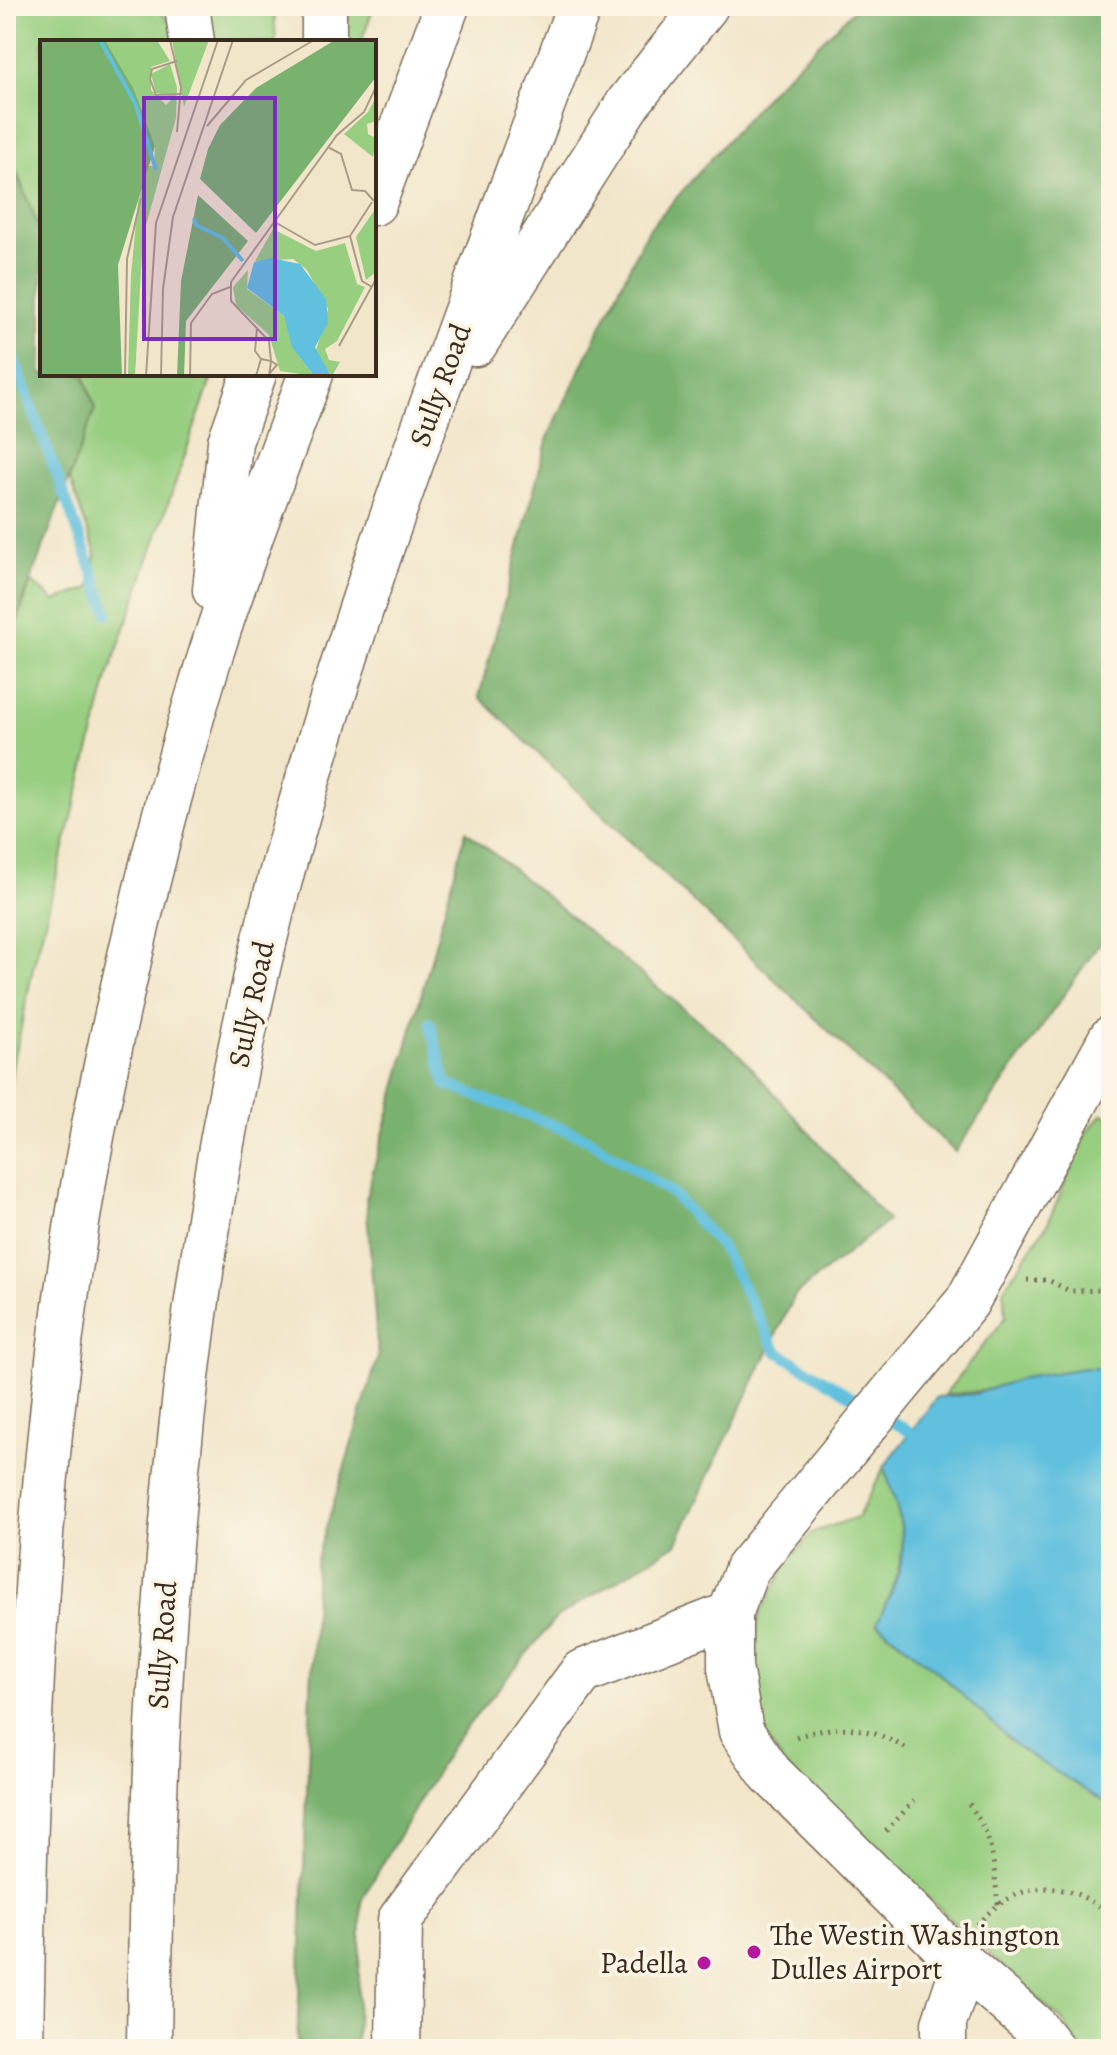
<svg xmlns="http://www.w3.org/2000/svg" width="1117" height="2055" viewBox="0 0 1117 2055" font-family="Alegreya,serif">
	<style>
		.green { fill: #97ce80; stroke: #697c4f; stroke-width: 2 }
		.forest { fill: #79b16e; stroke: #5a6e46; stroke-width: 2 }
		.water { fill: #60c0de; stroke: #4e757e; stroke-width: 2 }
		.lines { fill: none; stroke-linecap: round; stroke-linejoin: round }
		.stream { stroke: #60c0de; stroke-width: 11 }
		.minor-casing { stroke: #7b6c5a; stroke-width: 47 }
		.highway-casing { stroke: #7b6c5a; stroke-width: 47 }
		.path { stroke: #7b6c5a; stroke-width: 5; stroke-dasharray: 2 6; stroke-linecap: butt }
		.minor { stroke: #fff; stroke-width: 44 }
		.highway { stroke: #fff; stroke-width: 44 }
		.poi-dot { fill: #b5179e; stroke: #fcf5e5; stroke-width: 3 }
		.labels { text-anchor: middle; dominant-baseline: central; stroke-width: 7; stroke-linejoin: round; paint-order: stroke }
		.street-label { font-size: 30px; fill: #3b2a1e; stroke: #fcf5e5 }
		.poi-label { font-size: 30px; fill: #3b2a1e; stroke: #fcf5e5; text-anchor: start }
		.inset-river { fill: none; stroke: #60c0de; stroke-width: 4 }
		.inset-road { fill: none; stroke: #a99b85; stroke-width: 2 }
		.view { fill: #7b2cbf; fill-opacity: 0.15; stroke: #7b2cbf; stroke-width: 4 }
		.inset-edge { fill: none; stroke: #3b2a1e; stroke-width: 4 }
	</style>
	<rect width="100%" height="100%" fill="#fcf5e5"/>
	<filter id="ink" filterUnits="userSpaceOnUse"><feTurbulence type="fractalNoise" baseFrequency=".0125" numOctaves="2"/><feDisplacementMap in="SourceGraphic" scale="16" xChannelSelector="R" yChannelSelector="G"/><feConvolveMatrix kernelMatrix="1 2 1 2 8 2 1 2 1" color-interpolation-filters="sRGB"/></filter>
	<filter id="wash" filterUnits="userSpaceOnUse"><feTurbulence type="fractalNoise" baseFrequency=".006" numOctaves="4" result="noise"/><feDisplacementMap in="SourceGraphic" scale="32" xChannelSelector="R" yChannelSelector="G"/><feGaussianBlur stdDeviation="1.8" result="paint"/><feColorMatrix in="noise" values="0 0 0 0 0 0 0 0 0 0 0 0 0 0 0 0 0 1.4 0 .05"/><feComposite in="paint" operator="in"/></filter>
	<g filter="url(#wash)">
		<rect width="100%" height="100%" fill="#f2e6ca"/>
		<path class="green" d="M6,6H153L179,30L181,42H42V236L6,146Z
			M213,6H274L276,42H203L201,32Z
			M347,6H374L361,42H346Z
			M84,374H213L109,674L33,968L6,1101V661L31,581L55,601L90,588L96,554L69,478L95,409Z
			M1103,1114L1111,1119V1369C1053,1366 1002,1394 945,1394L1006,1317L1003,1290L1048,1223L1087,1131Z
			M884,1467C909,1540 910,1553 877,1624L938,1672L1020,1749L1111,1806V2049H1081L1063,2022L784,1765L760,1726L751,1663L760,1613L787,1563L813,1532L858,1517Z"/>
		<path class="forest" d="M858,6H1111V927L955,1152L479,697L548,437L647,231L774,87Z
			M6,146L42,236V374H84L95,409L17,617L6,661Z
			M466,831L739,1054L888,1221L795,1295L676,1544L556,1618L452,1745L362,1899L356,2049H297L316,1561L378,1357L366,1197Z"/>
		<path class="water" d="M1084,1368L1111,1369V1806L1020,1749L938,1672L877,1623C911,1553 909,1540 884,1467L937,1397L975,1394L1023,1378Z"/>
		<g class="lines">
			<path class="stream" d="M6,338L108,613
				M430,1023L446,1084L584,1137L672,1193L722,1248L776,1351L869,1407
				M883,1416L910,1432"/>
		</g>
	</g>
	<g filter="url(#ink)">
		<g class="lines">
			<g class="minor-casing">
				<path id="minor" d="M187,6L192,42
					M398,2049L400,1920L582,1672L730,1614
					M944,2049V2023L964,1964
					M1052,2049L1033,2025L952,1954L770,1773L741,1731L730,1667V1614L747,1569L967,1302L1111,1038"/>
			</g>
			<g class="highway-casing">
				<path id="highway" d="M324,42V6
					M374,203L447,6
					M475,344L629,102L706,6
					M215,590L230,442L254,374
					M21,2049C26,1719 37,1389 106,1066C134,931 167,797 207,666C238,567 275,471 311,374
					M149,2049C152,1665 178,1280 273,906C352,599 470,304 579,6"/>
			</g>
			<path class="path" d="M1027,1280H1048L1070,1291L1111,1290
				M796,1737C840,1723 865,1725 905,1748
				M969,1804C995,1840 993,1863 998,1905
				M886,1831L914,1801
				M977,1925C1016,1879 1068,1876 1111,1917"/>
			<use href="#minor" class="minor"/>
			<use href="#highway" class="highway"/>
		</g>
	</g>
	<g class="poi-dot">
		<circle cx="754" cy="1952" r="8"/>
		<circle cx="704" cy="1963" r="8"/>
	</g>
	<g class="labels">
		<g class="street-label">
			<text transform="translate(440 385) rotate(-70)">Sully Road</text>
			<text transform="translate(251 1004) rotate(-78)">Sully Road</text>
			<text transform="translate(162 1645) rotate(-86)">Sully Road</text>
		</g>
		<g class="poi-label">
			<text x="770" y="1935">The Westin Washington<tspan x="770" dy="34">Dulles Airport</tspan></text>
			<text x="688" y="1963" text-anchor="end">Padella</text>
		</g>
	</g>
	<g transform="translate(40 40)">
		<rect width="336" height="336" fill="#f2e6ca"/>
		<path d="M65,0H117L130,21L111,27V50L126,65L134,57L116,53L111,34L130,24L137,47L136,78L103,196L95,336H88L91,235L98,162L107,126H114L115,106L94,49ZM132,0H169L144,67ZM336,57V81L327,84L328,94L336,98L333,117L304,94L328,72ZM336,168V232L326,240L316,197ZM233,189L276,211L305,203L317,244L325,247L297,301L285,309L289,320L300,322L292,336L275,314L288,269L267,230L253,219L215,221ZM208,230L207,249L244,276L258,315L274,336L240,331L229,295L196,265L193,247Z" fill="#97ce80"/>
		<path d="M0,0H65L94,49L115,106L78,225L82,336H0ZM295,0H336V37L216,193L160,139L168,109L180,85L216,48ZM158,155L208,201L146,281L144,336H137L141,241Z" fill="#79b16e"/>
		<path d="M231,218L260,224L286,259L288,283L275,307L291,336H274L252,307L244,276L207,248L214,222Z" fill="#60c0de"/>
		<path class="inset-river" d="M60,0L95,63L116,130M154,178L156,185L183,198L203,221"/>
		<path class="inset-road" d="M130,0L141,47L137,92M137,21L112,29L110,39L116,55L142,54M167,86L206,40L274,0M288,107L301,114L312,150L325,151L334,161M233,181L275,205L310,196L332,162M310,196L322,241L332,247M217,288L215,311L221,319M299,306L336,239M229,334L237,325L231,321L229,301L191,261V242L297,95L324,72L336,47M85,336L87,219L101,158M106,336L116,183L178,0M121,336L123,249L133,177L193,0M150,336L151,283L172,254L190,247M216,336L221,319L231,321L229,336"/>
		<path class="view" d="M104,58H235V299H104Z"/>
		<rect width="336" height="336" class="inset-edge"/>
	</g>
	<rect width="1117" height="2055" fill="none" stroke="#fcf5e5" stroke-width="32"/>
</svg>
